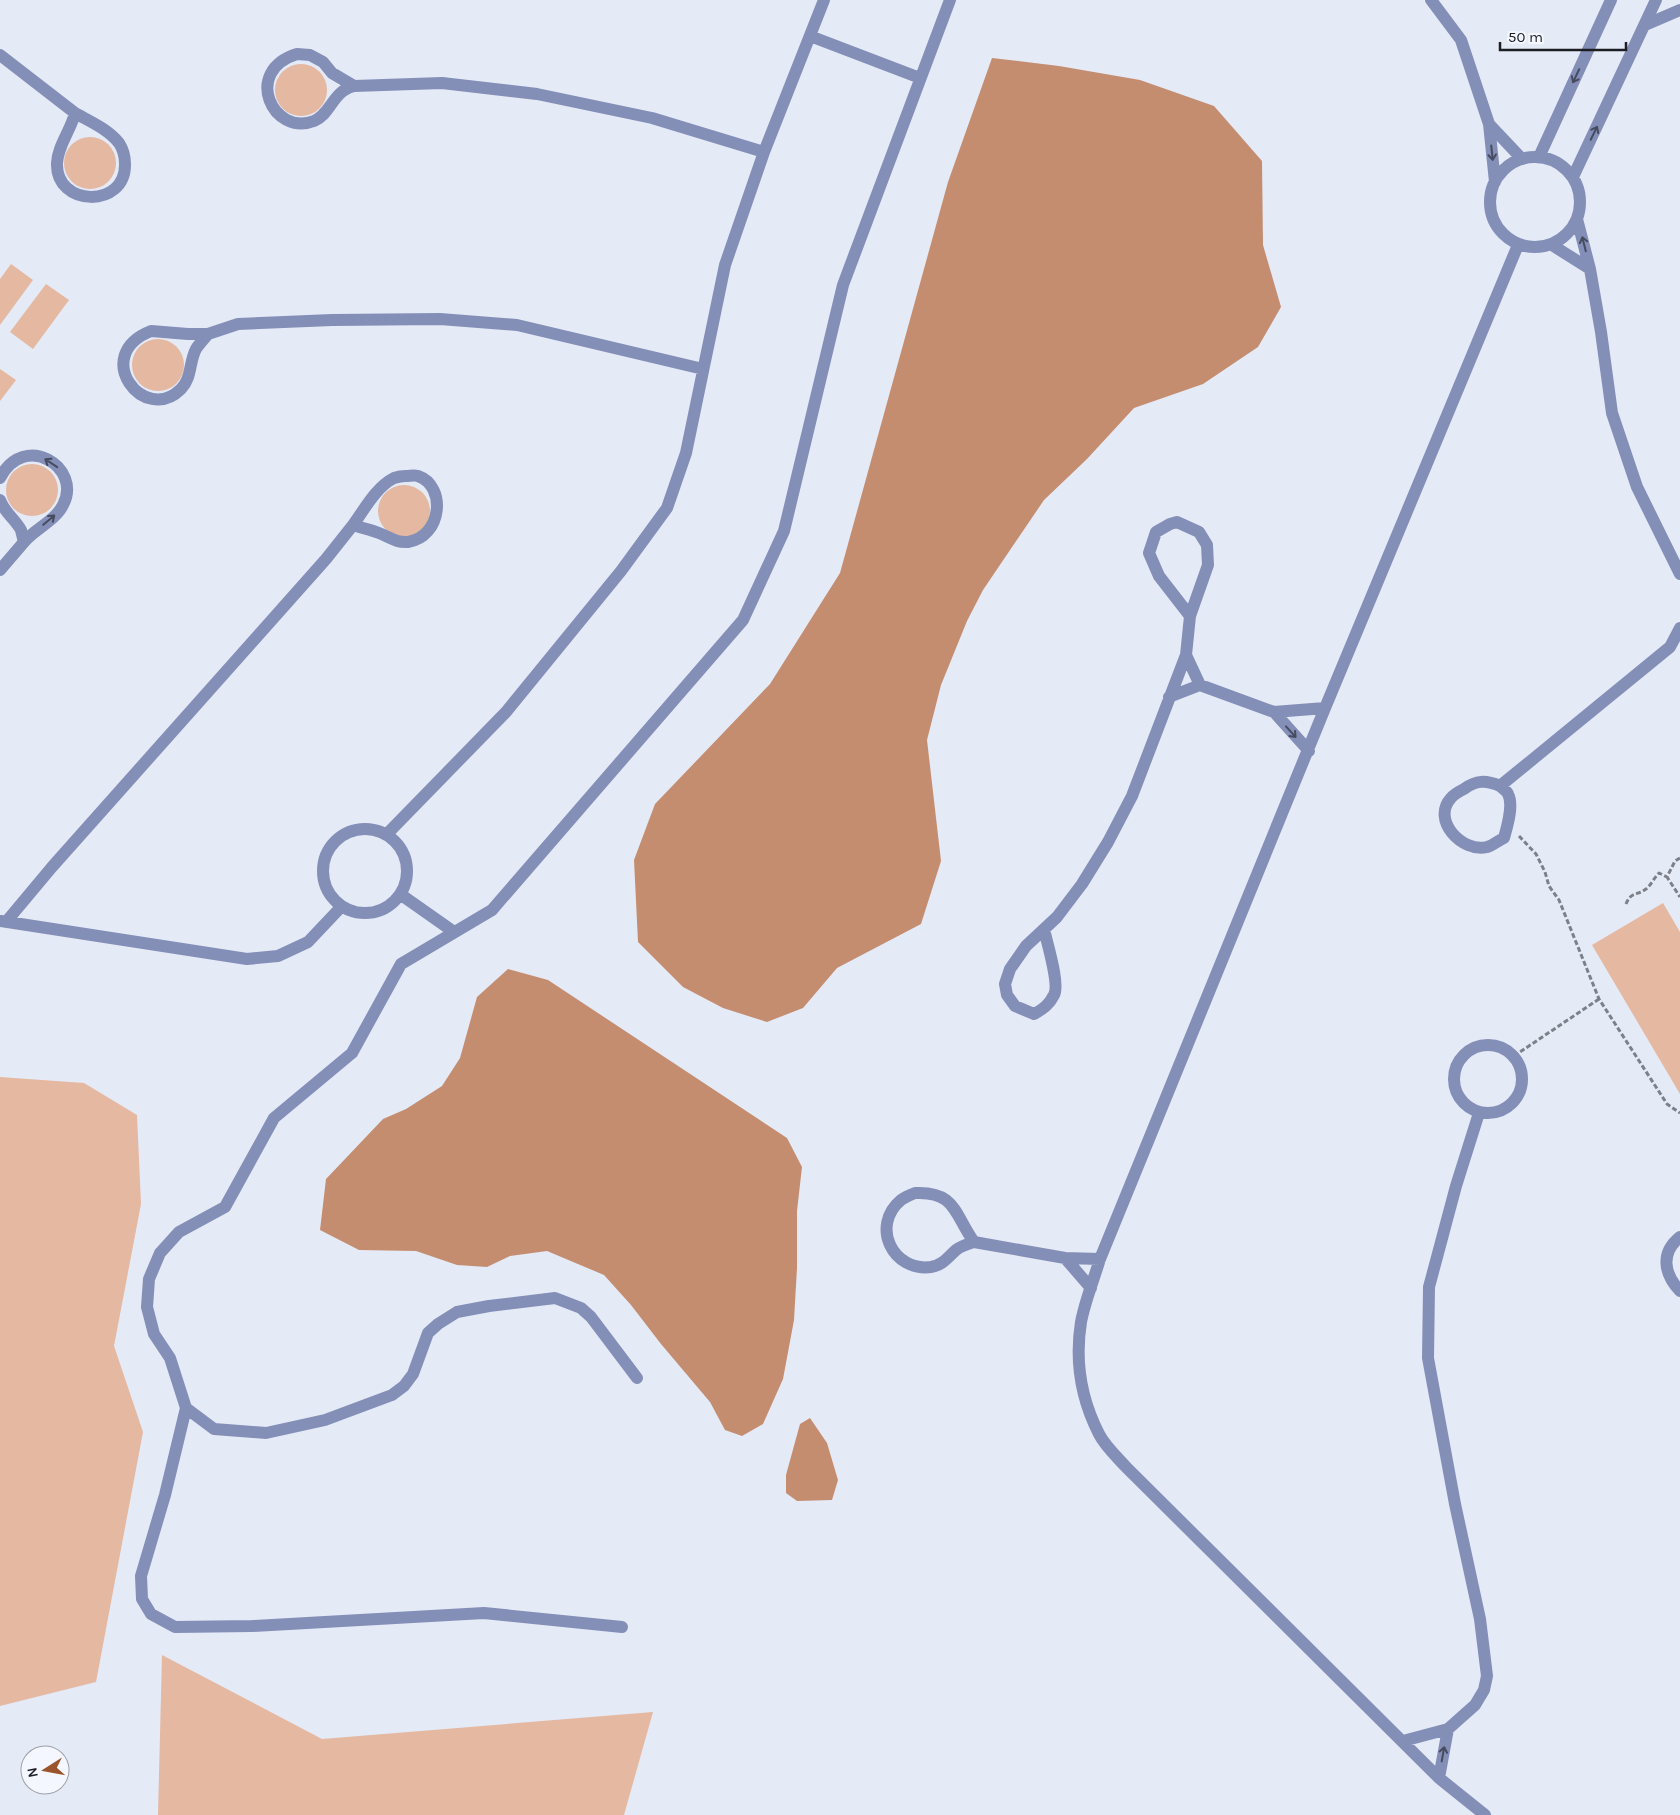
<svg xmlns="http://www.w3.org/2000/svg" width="1680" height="1815" viewBox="0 0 1680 1815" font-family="Karla,sans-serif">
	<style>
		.green { fill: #e5b8a1 }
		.water { fill: #c48d70 }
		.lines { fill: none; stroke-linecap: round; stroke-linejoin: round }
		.path { stroke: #7d8088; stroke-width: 3; stroke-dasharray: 5 2.5; stroke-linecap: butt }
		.minor { stroke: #848fb8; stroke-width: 12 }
		.oneway { stroke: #464b5f }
	</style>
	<rect width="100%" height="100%" fill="#e5eaf7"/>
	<path class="green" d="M275 90a26 26 0 1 1 52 0a26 26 0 1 1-52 0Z
		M64 163a26 26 0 1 1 52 0a26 26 0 1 1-52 0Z
		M11,264L33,280L0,325V279Z
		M46,284L69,300L33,349L10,332Z
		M132 365a26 26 0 1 1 52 0a26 26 0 1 1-52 0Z
		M0,369L16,380L0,401Z
		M6 490a26 26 0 1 1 52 0a26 26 0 1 1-52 0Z
		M378 511a26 26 0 1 1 52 0a26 26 0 1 1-52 0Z
		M1663,903L1680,932V1094L1592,945Z
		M0,1077L84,1083L137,1115L141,1204L114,1346L143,1432L96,1682L0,1706Z
		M162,1655L322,1739L653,1712L624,1815H158Z"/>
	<path class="water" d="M992,58L1059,66L1140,80L1214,106L1262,161L1263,245L1281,307L1258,347L1203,384L1134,408L1087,459L1044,500L983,590L967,621L941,685L927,740L941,861L921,924L837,968L803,1008L767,1022L723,1008L683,987L638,942L634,860L655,804L770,684L840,573L948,182Z
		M508,969L548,980L787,1138L802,1167L797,1211V1268L794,1320L783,1379L763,1424L742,1436L725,1430L710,1402L661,1344L631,1305L604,1275L547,1251L510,1256L487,1267L457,1265L416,1251L359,1250L320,1230L326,1179L383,1119L406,1109L442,1086L460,1058L477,997Z
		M810,1418L827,1443L838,1480L832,1500L797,1501L786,1493V1475L800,1424Z"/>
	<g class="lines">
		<path class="path" d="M1519,836L1536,854L1545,872L1549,886L1559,900L1599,999L1667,1104L1680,1113
			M1680,858L1675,861L1667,877L1680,897
			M1626,904C1631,891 1637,896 1646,889C1651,885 1654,878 1659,873L1667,877
			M1514,1056L1599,999"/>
		<path class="minor" d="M1431,0L1461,40L1489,124L1495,182
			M1645,25L1680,10
			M810,36L920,78
			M297,54L310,55L323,62L332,73L354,86C350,87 346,89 343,91C331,100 328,115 314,121C273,137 242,71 297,54Z
			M0,55L75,113
			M354,86L442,83L537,94L652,118L764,152
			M75,113C89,121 108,129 119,143C123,149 125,157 125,164C126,209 55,207 57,163C58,145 71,130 75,113Z
			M1489,124L1522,159
			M1490 202a45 45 0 1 1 90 0a45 45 0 1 1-90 0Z
			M1539,157L1611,0
			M1573,177L1656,0
			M1577,219L1590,269L1601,332L1612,413L1637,487L1680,574
			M1552,245L1590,269
			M151,331L188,334H208C204,339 199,344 196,349C189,362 192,378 181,389C144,426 90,355 151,331Z
			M208,334L238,324L332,320L440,319L517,325L703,369
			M406,476C410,476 414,475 418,476C447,486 442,537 408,542C396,543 389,537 379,533C371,530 362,528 353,525C364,510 376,487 394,478C397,477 402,476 406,476Z
			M0,478C24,431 83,467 63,505C55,521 35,529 24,542C23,539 22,534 21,530C15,519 4,512 0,500
			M0,570L24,542
			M1186,655L1200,685
			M1169,697L1200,685L1274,712L1325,708
			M1274,712L1309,751
			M1500,786C1502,788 1507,791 1508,794C1514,805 1507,827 1504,838C1499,840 1492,846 1487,847C1462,853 1431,820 1451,798C1454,794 1460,791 1464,789C1476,780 1486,780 1500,786L1670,647L1680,628
			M323 871a42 42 0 1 1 84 0a42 42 0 1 1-84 0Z
			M387,834L506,712L621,571L667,508L686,453L725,265L764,152L824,0
			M400,894L454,932
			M1,921L247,959L278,956L308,942L342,906
			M6,922L52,867L326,559L353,525
			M1044,929C1047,943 1060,984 1054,995C1049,1005 1043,1009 1034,1014L1015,1006L1007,995L1005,984L1010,969L1026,946L1057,917L1082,884L1108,842L1132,796L1186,655L1190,616L1208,565L1207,545L1199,532L1177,522L1170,524L1156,532L1149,553L1159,576L1190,616
			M1454 1079a34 34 0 1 1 68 0a34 34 0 1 1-68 0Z
			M915,1193C956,1191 954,1214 974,1242C968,1244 961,1246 956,1250C948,1257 943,1265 931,1267C893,1272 870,1226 901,1200C905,1197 910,1195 915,1193Z
			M1680,1237C1660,1253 1664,1274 1680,1291
			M974,1242L1065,1258L1100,1259
			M1065,1258L1091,1288
			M186,1408L214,1429L266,1433L325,1420L392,1395L404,1386L413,1374L428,1333L438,1324L457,1312L489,1306L555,1298L581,1308L591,1317L637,1378
			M622,1627L484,1613L252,1626L175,1627L151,1614L142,1599L141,1576L165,1495L186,1408L170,1358L154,1334L147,1307L149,1279L160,1253L179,1232L225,1207L274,1118L352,1053L401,964L492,910L743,620L784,531L843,285L950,0
			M1403,1741L1448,1729L1475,1705L1484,1690L1487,1676L1480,1619L1455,1504L1428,1358L1429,1287L1456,1186L1479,1113
			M1439,1778L1448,1729
			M1485,1815L1439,1778L1126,1467C1117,1457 1105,1446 1099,1434C1081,1399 1075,1360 1081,1322C1085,1301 1094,1279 1100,1259L1325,708L1518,245"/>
	</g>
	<defs><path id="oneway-shaft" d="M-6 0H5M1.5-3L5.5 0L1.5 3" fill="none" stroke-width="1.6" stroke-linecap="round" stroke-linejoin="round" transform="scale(1.25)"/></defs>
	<g class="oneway">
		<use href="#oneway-shaft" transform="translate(1576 76) rotate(115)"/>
		<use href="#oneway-shaft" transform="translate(1594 133) rotate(-64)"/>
		<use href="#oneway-shaft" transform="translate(1492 153) rotate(84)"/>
		<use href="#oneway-shaft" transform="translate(1584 244) rotate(-104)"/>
		<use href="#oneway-shaft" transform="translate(51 463) rotate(-146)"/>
		<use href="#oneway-shaft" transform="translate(49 520) rotate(-40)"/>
		<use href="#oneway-shaft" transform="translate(1291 732) rotate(48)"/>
		<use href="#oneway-shaft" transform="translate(1443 1754) rotate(-80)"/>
	</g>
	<g transform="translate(45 1770) rotate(259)"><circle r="24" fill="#f4f7ff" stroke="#9ea0a7"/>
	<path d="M0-4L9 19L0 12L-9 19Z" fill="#9b542c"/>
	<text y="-8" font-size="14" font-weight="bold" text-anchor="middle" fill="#1d1e23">N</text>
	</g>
	<path d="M1500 42v8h126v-8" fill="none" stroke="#1d1e23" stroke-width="2.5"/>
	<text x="1508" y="42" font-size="15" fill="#1d1e23" stroke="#f4f7ff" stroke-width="4" paint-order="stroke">50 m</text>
</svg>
